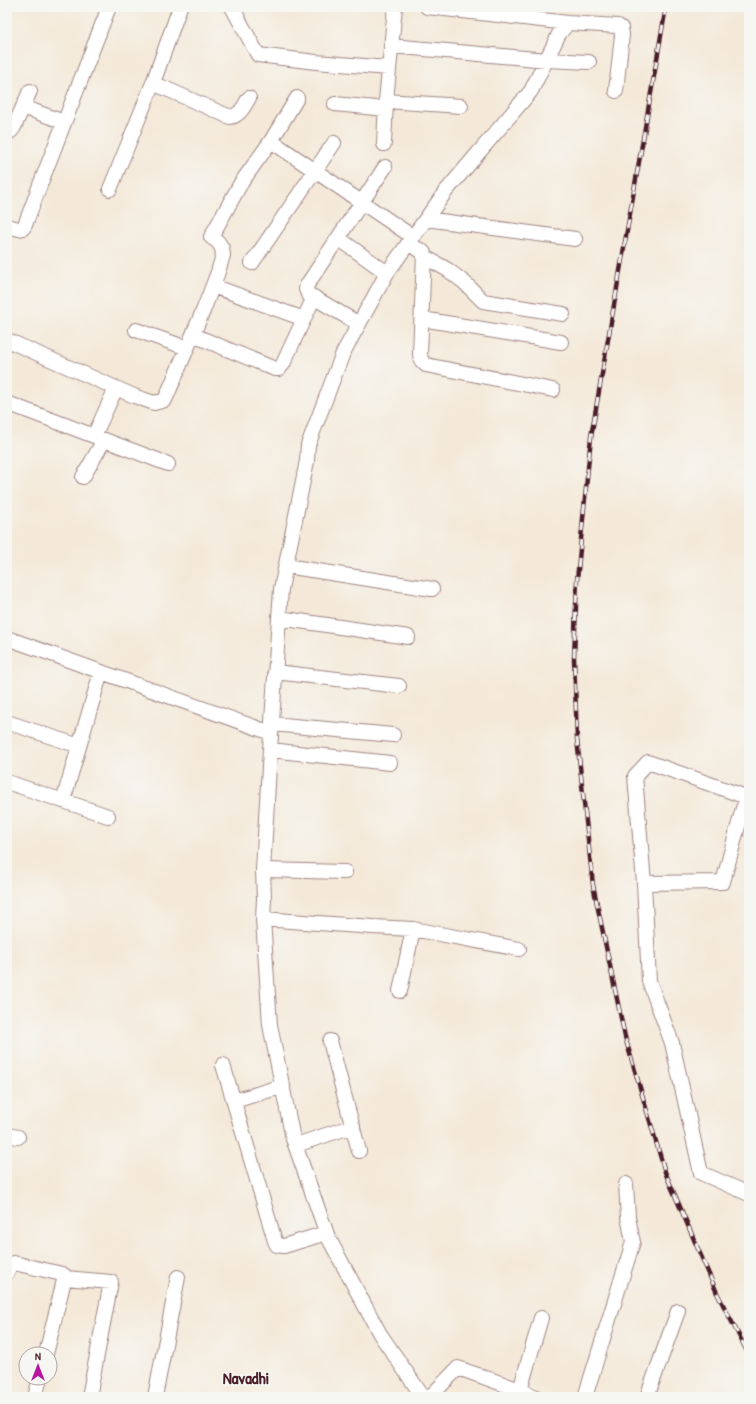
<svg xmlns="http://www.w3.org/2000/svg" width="756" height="1404" viewBox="0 0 756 1404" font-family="'Patrick Hand',sans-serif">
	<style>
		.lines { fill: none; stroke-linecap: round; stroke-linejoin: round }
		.minor-casing { stroke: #9f8482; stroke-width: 16 }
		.minor { stroke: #fff; stroke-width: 14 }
		.rail-casing { stroke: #4a1f2b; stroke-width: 4.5 }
		.rail { stroke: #f6f6f2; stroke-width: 3; stroke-dasharray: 9; stroke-linecap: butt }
		.labels { text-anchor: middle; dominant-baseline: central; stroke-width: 3.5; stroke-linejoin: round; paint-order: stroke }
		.district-label { font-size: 17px; font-weight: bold; fill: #4a1f2b; stroke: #f6f6f2 }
	</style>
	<rect width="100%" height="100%" fill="#f6f6f2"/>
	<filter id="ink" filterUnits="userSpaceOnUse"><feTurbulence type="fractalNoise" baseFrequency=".025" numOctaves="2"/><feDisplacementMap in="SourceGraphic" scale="8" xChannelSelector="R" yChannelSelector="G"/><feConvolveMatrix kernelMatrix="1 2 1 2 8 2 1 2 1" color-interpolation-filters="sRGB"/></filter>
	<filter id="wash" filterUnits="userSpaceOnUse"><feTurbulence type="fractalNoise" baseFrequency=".012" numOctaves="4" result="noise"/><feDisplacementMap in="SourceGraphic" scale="16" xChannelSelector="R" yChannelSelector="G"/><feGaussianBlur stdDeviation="0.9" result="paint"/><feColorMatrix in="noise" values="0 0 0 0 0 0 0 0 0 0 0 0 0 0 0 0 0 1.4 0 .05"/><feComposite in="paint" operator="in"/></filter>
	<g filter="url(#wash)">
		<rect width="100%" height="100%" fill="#f4e9d9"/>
	</g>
	<g filter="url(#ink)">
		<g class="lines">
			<g class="minor-casing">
				<path id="minor" d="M232,7L258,55L316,62L388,68
					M395,7L386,101L461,106
					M427,7L568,23
					M391,46L547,60L589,62
					M153,83L230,117C240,116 244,106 249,98
					M335,104L386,109
					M23,107L64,122
					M7,133L11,131L14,127L30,91
					M271,141L413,237
					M384,144L386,101
					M110,189L153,83L180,7
					M426,219L575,239
					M7,226L19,229L23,228L25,225L40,185L109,7
					M338,238L387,273
					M408,244L422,251L424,253L420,354L421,360L426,365L553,390
					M425,257L448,270L465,283L483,301L563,314
					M252,263L334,143
					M213,286L304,319
					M422,319L561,342
					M359,324L308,294L306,289L307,285L385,167
					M136,330L187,348
					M193,335L275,369H279L283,364L314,297
					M7,340L134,396L154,403L165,400L203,311L218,272L223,255L222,248L218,242L211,237L241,183L271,141L297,98
					M7,403L168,464
					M94,436L116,388
					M83,477L104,440
					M286,566L432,589
					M279,618L408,637
					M7,638L271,733
					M275,672L399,686
					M7,722L79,746
					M272,724L393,735
					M270,750L390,763
					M7,782L108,816
					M749,800L743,808L723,882L644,883L649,981L672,1043L701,1173L749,1194
					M63,801L101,672
					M263,870L345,872
					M644,883L635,776L648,762L749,798
					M263,919L373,927L413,929L519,949
					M400,991L413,929
					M330,1041L359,1151
					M223,1065L275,1241L277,1245L284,1246L326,1233
					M234,1101L283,1086
					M7,1135L18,1137
					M296,1145L353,1126
					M7,1273L10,1265L14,1263L62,1274L65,1276L46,1354
					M65,1278L111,1282L89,1397
					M520,1390L541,1318
					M35,1397L40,1378
					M155,1397L178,1277
					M423,1397L380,1334L328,1237L293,1139L270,1025L263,919L264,899L263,870L270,750L281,589L307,461L308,445L343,353L387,273L446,191L531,91L559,34L568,23L618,26L621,28L622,35L616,91
					M430,1397L458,1368L520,1390L536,1397
					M585,1397L633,1242L628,1217L626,1184
					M647,1397L678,1311"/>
			</g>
			<use href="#minor" class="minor"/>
			<g class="rail-casing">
				<path id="rail" d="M666,7L591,437L577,580L574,658L577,739L593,885L625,1037L665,1172L717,1293L749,1355"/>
			</g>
			<use href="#rail" class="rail"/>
		</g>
	</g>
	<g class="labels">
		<g class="district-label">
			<text x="246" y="1377">Navadhi</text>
		</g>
	</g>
	<rect width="756" height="1404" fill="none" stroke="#f6f6f2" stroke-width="24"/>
	<g transform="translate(38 1366)"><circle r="19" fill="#f6f6f2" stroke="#b1a0a2"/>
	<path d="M0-3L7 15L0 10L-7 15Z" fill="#b5179e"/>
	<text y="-6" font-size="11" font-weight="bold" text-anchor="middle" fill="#4a1f2b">N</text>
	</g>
</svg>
